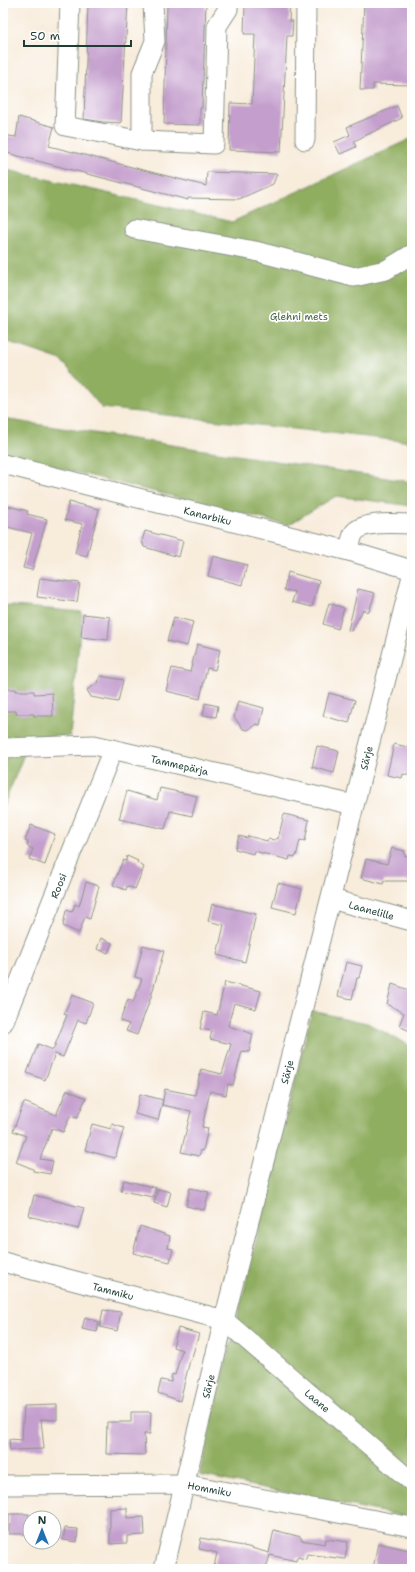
<svg xmlns="http://www.w3.org/2000/svg" width="415" height="1572" viewBox="0 0 415 1572" font-family="'Shantell Sans',sans-serif">
	<style>
		.forest { fill: #90ae61; stroke: #58764a }
		.building { fill: #c49fcd }
		.lines { fill: none; stroke-linecap: round; stroke-linejoin: round }
		.minor-casing { stroke: #8c9488; stroke-width: 21 }
		.minor { stroke: #fff; stroke-width: 19 }
		.labels { text-anchor: middle; dominant-baseline: central; stroke-width: 3.5; stroke-linejoin: round; paint-order: stroke }
		.park-label { font-size: 10px; fill: #456042; stroke: #fff }
		.street-label { font-size: 10px; fill: #1f3d34; stroke: #fff }
	</style>
	<rect width="100%" height="100%" fill="#fff"/>
	<filter id="ink" filterUnits="userSpaceOnUse"><feTurbulence type="fractalNoise" baseFrequency=".025" numOctaves="2"/><feDisplacementMap in="SourceGraphic" scale="8" xChannelSelector="R" yChannelSelector="G"/><feConvolveMatrix kernelMatrix="1 2 1 2 8 2 1 2 1" color-interpolation-filters="sRGB"/></filter>
	<filter id="wash" filterUnits="userSpaceOnUse"><feTurbulence type="fractalNoise" baseFrequency=".012" numOctaves="4" result="noise"/><feDisplacementMap in="SourceGraphic" scale="16" xChannelSelector="R" yChannelSelector="G"/><feGaussianBlur stdDeviation="0.9" result="paint"/><feColorMatrix in="noise" values="0 0 0 0 0 0 0 0 0 0 0 0 0 0 0 0 0 1.4 0 .05"/><feComposite in="paint" operator="in"/></filter>
	<g filter="url(#wash)">
		<rect width="100%" height="100%" fill="#f8ecdb"/>
		<path class="forest" d="M412,138V442L102,408L61,360L3,340V169L232,222Z
			M3,419L412,482V506L336,496L288,525L3,454Z
			M3,605L82,612L70,736L31,737L3,807Z
			M312,1011L367,1023L412,1047V1518L199,1475Z"/>
		<g id="blocks">
			<path class="building" d="M88,3H128L121,123L103,122L84,119Z
				M167,3H206L202,108H200V125L164,124Z
				M247,3H290L289,21H293L292,36H287L281,152L229,150L230,103L252,104L255,34H244L245,5Z
				M364,3H412V85L373,84V90H360Z
				M397,106L402,118L354,141L356,147L340,154L334,142L350,135L347,127Z
				M19,117L54,127L49,146L206,186L207,172L277,174L273,184L239,199L188,198V200L3,152V135L16,137Z
				M69,502L99,509L87,556L75,553L82,524L65,520Z
				M8,506L28,511L27,514L47,519L32,570L23,568L32,533L3,526V515H6Z
				M145,531L183,541L179,557L144,547L142,541Z
				M213,556L247,565L242,585L208,576Z
				M288,572L319,581L312,607L292,602L295,592L284,590Z
				M40,578L80,583L77,602L37,597Z
				M358,589L375,593L369,612L363,610L351,631L348,630Z
				M329,603L344,608L338,629L323,624Z
				M83,614L110,617L108,640L81,637Z
				M174,617L193,622L187,646L167,641Z
				M197,644L220,650L215,670L207,668L200,699L166,691L172,668L190,672Z
				M100,676L123,680L118,702L91,697L87,690L98,683Z
				M3,689H16V691H34V694L52,693L53,716H34V714H16V711H3Z
				M329,693L355,700L349,723L323,716Z
				M238,701L264,708L260,725L256,724L248,730L243,729L234,717Z
				M205,703L218,706L216,717L203,715Z
				M394,744L412,748V776L403,774L402,778L387,775Z
				M317,746L339,751L334,773L312,767Z
				M160,788L197,796L192,816L170,811L165,829L119,819L127,791L157,800Z
				M284,814L309,820L305,841L300,840L296,857L290,856L289,860L254,851L253,854L235,849L239,836L247,838L248,836L267,841L268,839L275,840L276,838L278,839Z
				M31,825L55,834L45,865L29,859L33,849L27,846L28,842L25,841Z
				M392,848L405,851L404,855L412,857V881H384L383,884L361,878L366,859L387,864Z
				M127,856L138,861L137,863L144,867L135,889L127,886L126,890L113,885L123,860L126,861Z
				M86,882L99,886L90,919L85,917L79,933L63,926L66,910L72,912L75,904L79,906Z
				M278,883L302,889L296,913L272,907Z
				M212,904L256,914L245,962L217,955L224,925L208,921Z
				M101,938L112,943L108,953L97,949Z
				M143,945L164,951L151,997L137,1035L126,1031L129,1024L120,1021L128,999L133,1002L142,979L135,977Z
				M346,962L362,966L359,978H357L352,999L338,996Z
				M225,982L261,991L256,1009L234,1003L228,1026L253,1034L249,1052L242,1051L233,1085L228,1084L226,1095L210,1091L202,1127L208,1128L203,1151L201,1150L199,1156L181,1152L191,1111L162,1105L165,1089L195,1095L201,1069L222,1074L231,1044L210,1039L212,1031L200,1029L204,1012L217,1015Z
				M392,984L412,991V1032L399,1026L404,1013L387,1004Z
				M72,995L93,1003L86,1023L78,1020L63,1057L55,1054L45,1080L27,1073L38,1044L53,1050L67,1015L64,1014Z
				M67,1090L86,1098L77,1118L70,1116L63,1132L52,1128L40,1159L53,1161L50,1174L33,1171V1169L16,1162L26,1136L13,1131L24,1102L56,1115Z
				M140,1094L163,1100L158,1120L135,1114Z
				M92,1124L111,1129L112,1124L124,1128L115,1158L85,1150Z
				M124,1180L156,1188L154,1197L121,1191Z
				M190,1188L209,1192L204,1210L186,1206Z
				M158,1189L171,1192L167,1207L154,1203Z
				M34,1195L84,1208L78,1229L29,1216Z
				M140,1226L170,1236L168,1248L173,1249L170,1262L133,1253Z
				M103,1310L121,1312L117,1331L100,1327Z
				M85,1317L99,1322L97,1332L82,1329Z
				M178,1328L199,1334L191,1360H190L180,1401L158,1393L161,1380L171,1382L172,1374L175,1375L182,1350L173,1347Z
				M57,1405V1420L41,1419L44,1449L10,1450L9,1439L22,1440L24,1406Z
				M131,1412H151L150,1434H144L145,1455L106,1454L107,1422H131Z
				M127,1508V1518L144,1517L145,1535L127,1536V1543L110,1544V1509Z
				M9,1514H29V1534H9Z
				M65,1528L78,1529L77,1542L63,1540Z
				M274,1530L301,1537V1540L325,1544L326,1539L348,1542L345,1559L307,1554L306,1559L297,1557L296,1561L270,1555L266,1569H242L229,1565V1569H221L214,1567L217,1553L199,1549L201,1538L248,1547L269,1553Z
				M378,1543L409,1550V1552H412V1569H373Z"/>
		</g>
	</g>
	<g filter="url(#ink)">
		<use href="#blocks" fill-opacity="0" stroke="#8c9488" stroke-width="1"/>
		<g class="lines">
			<g class="minor-casing">
				<g id="minor">
					<path d="M70,3L65,126L142,141V73L155,41L153,3"/>
					<path d="M305,140L306,3"/>
					<path d="M142,141L214,144L217,26L228,9V3"/>
					<path d="M134,229L255,251L354,277L386,270L412,254"/>
					<path id="s1" d="M3,464L349,551L412,570"/>
					<path d="M349,551C350,546 351,538 354,533C363,520 398,524 412,524"/>
					<path id="s2" d="M3,748L94,745L354,805"/>
					<path id="s3" d="M331,899L412,921"/>
					<path id="s4" d="M3,1023L113,749"/>
					<path id="s5" d="M3,1262L224,1320L412,1482"/>
					<path id="s6" d="M3,1485L185,1484L412,1527"/>
					<path id="s7" d="M164,1569L224,1320L412,576"/>
				</g>
			</g>
			<use href="#minor" class="minor"/>
		</g>
	</g>
	<g class="labels">
		<g class="park-label">
			<text x="299" y="316">Glehni mets</text>
		</g>
		<g class="street-label">
			<text stroke="none"><textPath href="#s1" startOffset="211">Kanarbiku</textPath></text>
			<text stroke="none"><textPath href="#s7" startOffset="836">Särje</textPath></text>
			<text stroke="none"><textPath href="#s2" startOffset="179">Tammepärja</textPath></text>
			<text stroke="none"><textPath href="#s4" startOffset="148">Roosi</textPath></text>
			<text stroke="none"><textPath href="#s3" startOffset="42">Laanelille</textPath></text>
			<text stroke="none"><textPath href="#s7" startOffset="512">Särje</textPath></text>
			<text stroke="none"><textPath href="#s5" startOffset="114">Tammiku</textPath></text>
			<text stroke="none"><textPath href="#s7" startOffset="188">Särje</textPath></text>
			<text stroke="none"><textPath href="#s5" startOffset="352">Laane</textPath></text>
			<text stroke="none"><textPath href="#s6" startOffset="207">Hommiku</textPath></text>
		</g>
	</g>
	<rect width="415" height="1572" fill="none" stroke="#fff" stroke-width="16"/>
	<g transform="translate(42 1530)"><circle r="19" fill="#ffffff" stroke="#a5b1ae"/>
	<path d="M0-3L7 15L0 10L-7 15Z" fill="#1f6fb2"/>
	<text y="-6" font-size="11" font-weight="bold" text-anchor="middle" fill="#1f3d34">N</text>
	</g>
	<path d="M24 40v6h107v-6" fill="none" stroke="#1f3d34" stroke-width="2"/>
	<text x="30" y="40" font-size="12" fill="#1f3d34" stroke="#ffffff" stroke-width="3" paint-order="stroke">50 m</text>
</svg>
